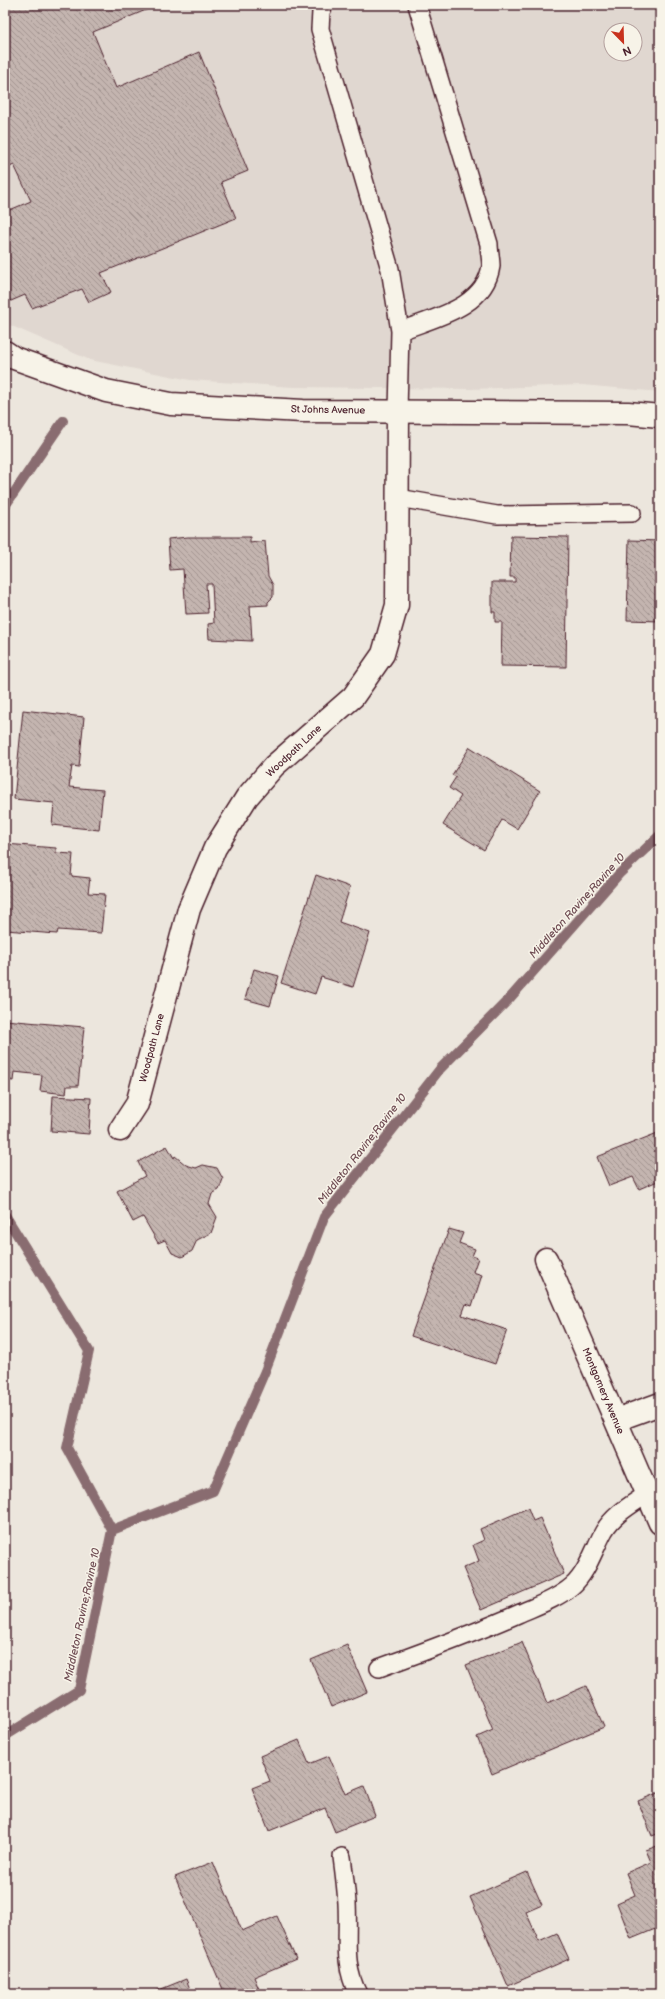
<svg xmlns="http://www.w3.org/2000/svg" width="665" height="1999" viewBox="0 0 665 1999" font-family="'Balsamiq Sans',sans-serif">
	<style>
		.built { fill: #e0d7d0; fill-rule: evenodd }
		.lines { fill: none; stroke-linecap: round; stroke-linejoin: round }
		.stream { stroke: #896c6f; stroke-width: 10 }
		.building { fill: url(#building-back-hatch); stroke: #4a1f2b }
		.service-casing { stroke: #4a1f2b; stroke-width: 20 }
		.minor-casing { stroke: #4a1f2b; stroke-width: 25 }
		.tertiary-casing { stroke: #4a1f2b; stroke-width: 25 }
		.service { stroke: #f7f3e8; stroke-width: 17 }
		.minor { stroke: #f7f3e8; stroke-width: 22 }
		.tertiary { stroke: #f7f3e8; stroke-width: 22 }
		.labels { text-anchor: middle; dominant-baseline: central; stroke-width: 3; stroke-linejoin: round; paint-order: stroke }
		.street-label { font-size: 10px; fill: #4a1f2b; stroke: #f7f3e8 }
		.water-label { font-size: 11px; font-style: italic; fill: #6f4c53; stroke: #f7f3e8 }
	</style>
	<defs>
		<pattern id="building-back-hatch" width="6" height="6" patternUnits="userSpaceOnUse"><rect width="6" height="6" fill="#c4b5b0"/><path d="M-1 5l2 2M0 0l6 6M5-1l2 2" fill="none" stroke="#a1938f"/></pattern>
	</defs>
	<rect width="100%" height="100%" fill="#ece6dd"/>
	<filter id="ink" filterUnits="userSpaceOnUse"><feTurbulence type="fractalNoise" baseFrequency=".025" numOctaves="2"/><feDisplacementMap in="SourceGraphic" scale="8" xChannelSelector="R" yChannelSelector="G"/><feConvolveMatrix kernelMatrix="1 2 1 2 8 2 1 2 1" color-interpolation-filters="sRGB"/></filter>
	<g filter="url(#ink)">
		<path class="built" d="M5,5H660V392L582,385L470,389L293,387L190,380L90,360L5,323ZM611,30H635V54H611Z"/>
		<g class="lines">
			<path class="stream" d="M5,506L63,421
				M5,1215L89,1351L67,1448L112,1530L79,1690L5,1736
				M112,1530L213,1491L265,1371L324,1217L440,1069L510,998L619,874L660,835"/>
		</g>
		<path class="building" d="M5,5H158L93,32L116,88L199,52L248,171L221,182L236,218L101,273L111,292L89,302L82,289L32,308L25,295L11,301L5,297V212L31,201L14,165L5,169Z
			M511,536L568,537L566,667L501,666L502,622H495V612H492V582H515V577H510Z
			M188,537H250V543L265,541L268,576L273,585V597L268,602V605L250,606L252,641L209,639L208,624L214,623L212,584H206L208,613L186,614L183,569L170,570L168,539Z
			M629,540L660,541V621L627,620Z
			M23,710L84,717L79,767L72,766L69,787L103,790L99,830L52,825L54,803L14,799Z
			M470,747L540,791L517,829L502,820L484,850L443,825L461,796L449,788L456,777L452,775Z
			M5,844L56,848V853L73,854L71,876L90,878L88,893L105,894L101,933L58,930L57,934L5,930Z
			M316,875L350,887L339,922L370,933L353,987L321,977L315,994L281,983Z
			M254,969L279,976L270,1006L245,999Z
			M5,1020L84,1027L78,1086H67L66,1094L40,1091L42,1075L14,1072L13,1081L5,1080Z
			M53,1096L91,1098L89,1134L51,1131Z
			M660,1132V1180L639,1189L633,1177L609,1186L597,1157Z
			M167,1146L174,1158L175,1156L186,1165L196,1168L203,1165L217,1168L223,1179L219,1190L212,1194L209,1204L217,1217L211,1233L197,1240L192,1251L182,1257L172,1253L165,1240L158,1243L143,1217L133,1222L117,1191L145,1176L138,1162Z
			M449,1229L463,1233L459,1243L475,1249L472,1256L478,1258L473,1272L482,1275L472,1306L466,1304L462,1315L507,1330L495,1364L411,1336Z
			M528,1508L533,1521L540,1518L564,1574L481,1610L463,1568L479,1561L473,1545L484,1540L480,1529Z
			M522,1642L547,1703L586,1686L604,1727L492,1774L477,1737L493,1730L466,1665Z
			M347,1645L367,1692L331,1707L311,1660Z
			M299,1740L309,1764L329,1756L345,1794L364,1786L375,1816L335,1832L325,1808L269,1831L252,1788L270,1781L260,1756Z
			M660,1792V1833L652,1836L638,1801Z
			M660,1845V1927L631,1939L617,1903L635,1895L626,1873L651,1862L646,1850Z
			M213,1862L242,1931L277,1916L296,1959L254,1977L261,1994H225L175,1877Z
			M527,1872L542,1905L526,1912L539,1941L557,1933L569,1959L508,1986L470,1897Z
			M186,1979L192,1994H149Z"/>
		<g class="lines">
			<g class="service-casing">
				<path id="service" d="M324,5L321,12L320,29L390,269L400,331L398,411
					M400,331C433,318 485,308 491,266C491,259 489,251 489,244L417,5
					M398,498L497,515L632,513
					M379,1668C426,1651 473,1634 518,1614C536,1606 557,1599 572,1586C587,1573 594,1549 604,1531C614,1514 631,1505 647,1494
					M342,1857C344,1872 346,1888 347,1903C349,1936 342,1963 358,1994"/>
			</g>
			<g class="minor-casing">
				<path id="minor" d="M120,1130L137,1104L189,909L215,848L247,797L274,766L353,697L383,654L397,605L398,411
					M546,1259L660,1523
					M616,1420L660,1404"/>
			</g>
			<g class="tertiary-casing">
				<path id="tertiary" d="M5,352L14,358L106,391L171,404L303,411L628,413L660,416"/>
			</g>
			<use href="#service" class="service"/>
			<use href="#minor" class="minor"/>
			<use href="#tertiary" class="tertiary"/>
		</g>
	</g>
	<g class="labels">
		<g class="street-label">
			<text transform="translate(328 410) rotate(1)">St Johns Avenue</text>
			<text transform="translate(294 751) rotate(-43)">Woodpath Lane</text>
			<text transform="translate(152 1048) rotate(-75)">Woodpath Lane</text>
			<text transform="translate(603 1391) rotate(67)">Montgomery Avenue</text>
		</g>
		<g class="water-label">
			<text transform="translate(577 906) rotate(-48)">Middleton Ravine;Ravine 10</text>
			<text transform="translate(362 1149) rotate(-52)">Middleton Ravine;Ravine 10</text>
			<text transform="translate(82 1615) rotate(-78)">Middleton Ravine;Ravine 10</text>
		</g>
	</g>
	<rect width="665" height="1999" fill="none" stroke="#f7f3e8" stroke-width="20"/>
	<rect x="10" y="10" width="645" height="1979" fill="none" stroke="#4a1f2b" stroke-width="1.5" filter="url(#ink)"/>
	<g transform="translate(623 42) rotate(157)"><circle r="19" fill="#f7f3e8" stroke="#b29e9c"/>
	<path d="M0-3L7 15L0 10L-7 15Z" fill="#c8321e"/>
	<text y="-6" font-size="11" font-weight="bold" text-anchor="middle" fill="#4a1f2b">N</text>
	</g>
</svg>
